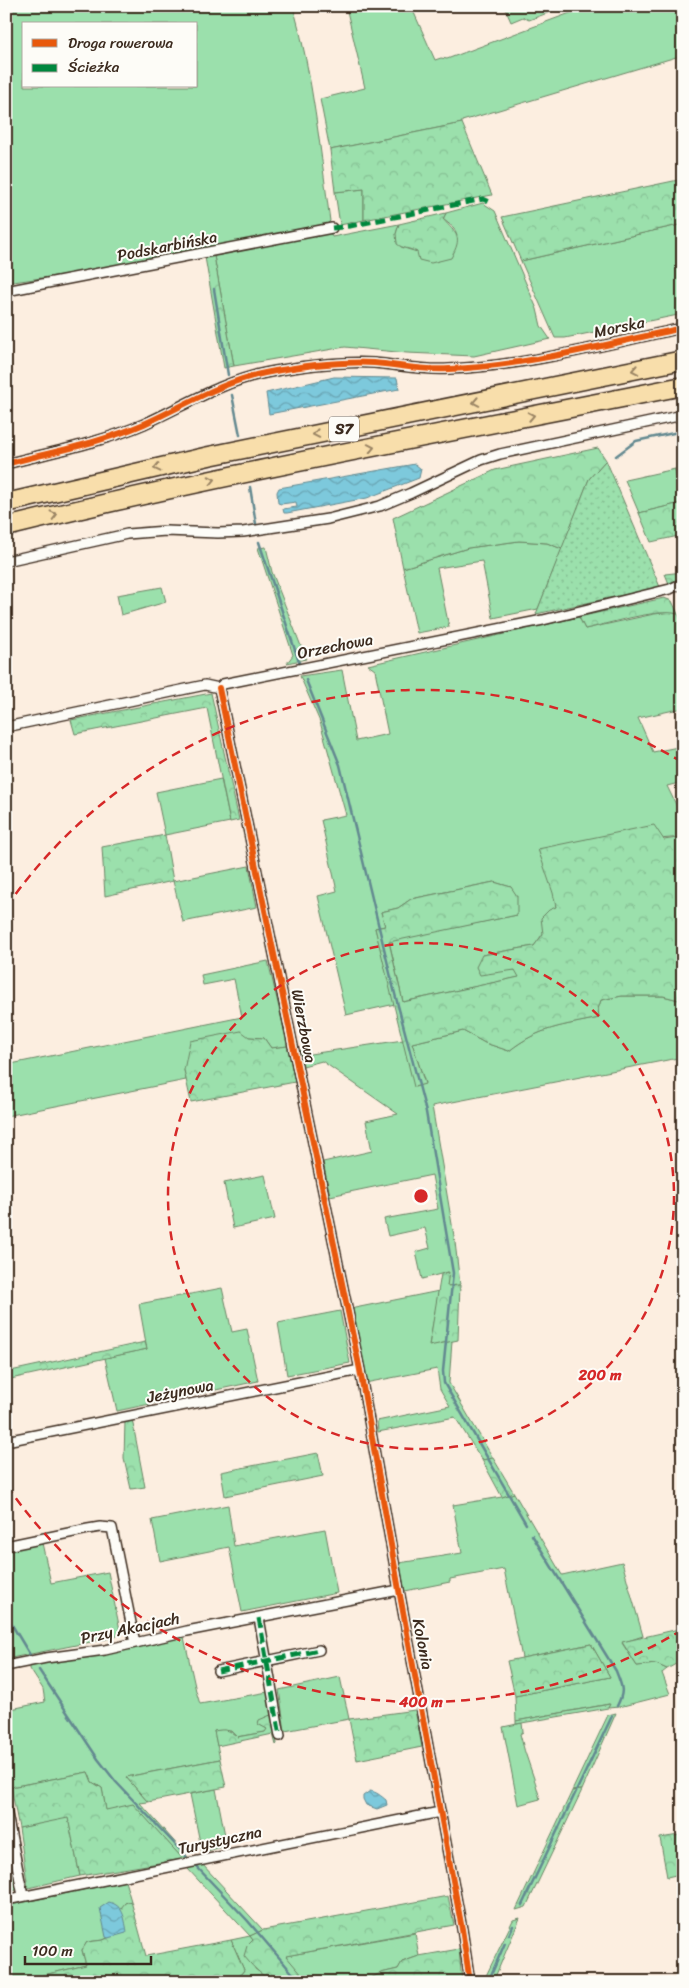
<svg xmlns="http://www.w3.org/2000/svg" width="689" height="1988" viewBox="0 0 689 1988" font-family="Sriracha,sans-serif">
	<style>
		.grass { fill: #9be0ac; stroke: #6b8565; fill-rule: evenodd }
		.forest { fill: url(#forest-crowns); stroke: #6b8565 }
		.garden { fill: url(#garden-dots); stroke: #6b8565 }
		.water { fill: url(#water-waves); stroke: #638990 }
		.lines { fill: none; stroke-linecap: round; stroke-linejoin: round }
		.stream { stroke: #638990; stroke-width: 2.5 }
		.minor-casing { stroke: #3b2a1e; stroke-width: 12 }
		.motorway-casing { stroke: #3b2a1e; stroke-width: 21 }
		.minor { stroke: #fdfcf7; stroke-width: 9 }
		.motorway { stroke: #f8deab; stroke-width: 18 }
		.quiet { stroke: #00873e; stroke-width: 5; stroke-dasharray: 10 5; stroke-linecap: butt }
		.cycleway-casing { stroke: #fdfcf7; stroke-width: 9 }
		.cycleway { stroke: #e8590c; stroke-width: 6 }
		.oneway { stroke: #9a8464 }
		.ring { fill: none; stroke: #d62828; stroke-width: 2.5; stroke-dasharray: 9 6 }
		.labels { text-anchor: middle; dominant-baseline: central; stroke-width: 4; stroke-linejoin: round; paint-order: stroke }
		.shield { fill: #fdfcf7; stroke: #75695f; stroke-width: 1 }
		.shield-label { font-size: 15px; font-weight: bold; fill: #3b2a1e }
		.street-label { font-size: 16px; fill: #3b2a1e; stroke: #fdfcf7 }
		.centre { fill: #d62828; stroke: #fdfcf7; stroke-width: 2.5 }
		.ring-label { font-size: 15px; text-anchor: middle; font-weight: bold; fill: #d62828; stroke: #fdfcf7; stroke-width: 4; stroke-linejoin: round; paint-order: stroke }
	</style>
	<defs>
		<pattern id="forest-crowns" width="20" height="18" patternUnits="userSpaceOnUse" patternTransform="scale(1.25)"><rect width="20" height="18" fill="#9be0ac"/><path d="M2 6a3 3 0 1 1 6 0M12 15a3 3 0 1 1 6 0" fill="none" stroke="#86c094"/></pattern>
		<pattern id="garden-dots" width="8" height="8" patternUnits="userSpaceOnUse" patternTransform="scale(1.25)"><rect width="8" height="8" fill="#9be0ac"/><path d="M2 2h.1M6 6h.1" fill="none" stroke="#86c094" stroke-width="1.8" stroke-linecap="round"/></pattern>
		<pattern id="water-waves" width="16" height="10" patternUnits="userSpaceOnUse" patternTransform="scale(1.25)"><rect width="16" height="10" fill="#7dc9dc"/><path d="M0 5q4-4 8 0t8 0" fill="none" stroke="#68a3b2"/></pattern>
	</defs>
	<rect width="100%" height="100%" fill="#fceee0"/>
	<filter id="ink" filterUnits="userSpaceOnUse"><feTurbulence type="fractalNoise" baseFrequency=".02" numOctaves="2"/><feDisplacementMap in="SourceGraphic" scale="10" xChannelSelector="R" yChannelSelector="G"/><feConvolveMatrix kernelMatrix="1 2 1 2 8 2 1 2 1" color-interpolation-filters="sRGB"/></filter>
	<g filter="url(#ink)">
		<path class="grass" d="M6,6H293C313,76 320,149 330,221L326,226L219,248L138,260L98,270L6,283ZM24,24H196V86H24Z
			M353,6H411L435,60L441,58L447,59L589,6H683V55L462,121V123L330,150L320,99L365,88L347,11L354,10Z
			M504,6H566L529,20L523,17L511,22Z
			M364,189V220L340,225L335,192Z
			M483,203L495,211L537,309L541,326L550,339L474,356L407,353L345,347L234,366L214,256L330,232L332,237L399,224L396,234L401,247L417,252L457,236L454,228L443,219L446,213Z
			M683,224V314L565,338H555L521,261Z
			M675,469L681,503L639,513L625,480Z
			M519,541L547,543L562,549L538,609L493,618L482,561L437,568L449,627L417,633L403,568L468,548Z
			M266,547L272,572L306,659L287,663L293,655L258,548Z
			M162,587L166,602L121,615L117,595Z
			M671,612L678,614L683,625V708L638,718L653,752L683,746V782L667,786L683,819V837L538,849C543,863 559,896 555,909C551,923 542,935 534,946L482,955L507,970H516L520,977L403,1002L389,941L517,915L511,887L494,882L411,899L398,908L381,912L385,926L375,928L395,1004L346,1015L318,896L337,891L321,820L346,815L320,722L300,676L342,670L356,741L388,734L375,670L368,665L579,617L585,629L654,614Z
			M221,779L230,822L165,835L156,792Z
			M249,866L257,907L183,922L173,881Z
			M268,961L288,1046L271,1048L264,1038L249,1037L184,1070L186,1080L6,1116V1065L242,1017L234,979L203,985L201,975Z
			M622,996H663L683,1001V1057L432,1106L455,1242L460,1285L447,1286L448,1272L422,1279L416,1252L430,1248L425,1228L388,1236L384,1219L438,1209L432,1175L330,1196L323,1162L372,1151L366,1121L398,1114L322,1061L303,1066L300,1050L310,1054L403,1040L415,1087L425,1083L412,1043L463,1031L485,1043L509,1051C539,1027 562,1026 599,1018L598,1009L601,1000Z
			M265,1175L275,1219L233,1228L224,1183Z
			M222,1288L232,1332L247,1329L258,1381L117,1411L105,1358L147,1349L139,1304Z
			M439,1291L429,1345L452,1341L449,1383L493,1458L482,1460L455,1417L378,1432L377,1421L450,1406L440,1389L437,1369L365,1383L350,1309Z
			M340,1311L350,1363L287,1375L278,1323Z
			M514,1493L562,1575L622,1562L643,1636L622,1643L637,1666L656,1664L667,1669L662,1673L670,1694L619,1707L608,1708L609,1704L516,1721L515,1696L610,1677L591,1644L522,1658L504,1569L450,1579V1582L405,1591L399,1563L462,1553L453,1505L502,1497Z
			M228,1505L234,1546L325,1529L337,1593L242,1612L229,1547L160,1561L152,1520Z
			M42,1543L51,1583L108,1572L120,1630L116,1637L6,1659V1551Z
			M184,1637L196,1691L200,1704L268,1692L273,1714L259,1721L258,1724L268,1729L266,1732L236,1737L231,1731H214L220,1759L126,1777L148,1802L140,1803L188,1857L183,1859L133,1805L106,1811L102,1788L92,1782L88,1772L11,1787L6,1765V1710L45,1702L43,1689L30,1669V1666Z
			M340,1677L349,1719L285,1731L279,1690Z
			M616,1713L582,1790L572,1791L608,1715Z
			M522,1723L523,1732L520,1734C525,1757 535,1777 540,1799L518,1805L503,1727Z
			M216,1789L227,1846L202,1852L190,1794Z
			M68,1817L80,1876L28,1888L19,1828Z
			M6,1839L17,1890L6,1892Z
			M202,1864L263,1930L250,1936L253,1940L255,1969L273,1982H224L237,1979L244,1970L231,1940L250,1936L187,1868Z
			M125,1881L131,1901L125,1903L115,1935L103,1940L87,1942L82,1950L86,1965L27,1979V1982H6V1906Z
			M520,1918L493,1982H483L513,1920Z
			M415,1933L419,1956L402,1962L398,1969L381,1973L363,1982H308L285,1956Z"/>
		<path class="forest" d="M462,123L492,195L364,220V189L335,192L330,150Z
			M683,179V224L521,261L502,217Z
			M446,213L443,219C457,235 463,236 451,258L431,263L419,260L417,252C410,248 403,249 397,244L396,234L399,224Z
			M214,256L234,366L224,368L205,257Z
			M598,448L606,460L589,479L562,549L547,543L519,541L468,548L403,568L393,518L495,470Z
			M683,468V535L651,542L639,513L681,503L675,469Z
			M683,572V579L670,586L665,574Z
			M664,598L672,601L678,614C658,608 607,624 585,629L579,617Z
			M211,693L239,820L230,822L207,708L75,734L71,720Z
			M654,825L664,840L683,837V1001L663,996H622L601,1000L598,1009L599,1018C563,1026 539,1027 509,1051L485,1043L463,1031L412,1043L425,1084L414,1087L375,928L385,926L381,912L398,908L411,899L494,882L511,887L517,896V915L389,942L403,1002L519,977L515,970L480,975L476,967L482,955L534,946L543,934L541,918L549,910L556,907L553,893L538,849Z
			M165,835L173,881L105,896L102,847Z
			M241,1031L249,1037L264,1038L271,1048L288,1046L295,1082L191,1102L184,1070L190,1041Z
			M449,1272L447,1286L460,1285L458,1340L429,1346L441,1274Z
			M145,1342L147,1349L6,1380V1372Z
			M132,1419L145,1487L131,1489L124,1458L125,1421Z
			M318,1453L323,1476L225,1496L221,1472Z
			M493,1458L514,1493L502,1497L482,1460Z
			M683,1628V1660L667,1669L656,1664L637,1666L622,1642Z
			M591,1644L610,1677L515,1696L507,1661Z
			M610,1704L608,1708L516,1724V1721Z
			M415,1710L422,1747L357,1760L349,1719Z
			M273,1714L277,1744L276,1745L273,1734L217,1746L214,1731C225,1729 229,1729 237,1737L265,1732L267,1729L258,1724L259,1720Z
			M220,1759L226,1787L148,1802L126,1777Z
			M88,1772L92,1782L102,1788L106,1810L133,1804L183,1859L80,1876L68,1818L19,1828L11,1787Z
			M582,1790L526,1907L516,1910L572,1791Z
			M679,1835L682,1871L680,1874L667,1877L660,1838Z
			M448,1896L454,1925L286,1956L308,1982C274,1982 268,1985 244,1956L247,1946L253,1940L250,1936L263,1930Z
			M131,1901L146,1956L231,1940L244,1970L237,1979L224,1982H27V1979L86,1965L82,1950L87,1942L103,1940L115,1935L121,1908L125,1903Z
			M459,1949L462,1982H363L381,1973L398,1969L402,1962L419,1956Z"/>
		<path class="garden" d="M606,460L660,587L536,614L589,479Z"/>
		<path class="water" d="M334,377L397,378L399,389L269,414L266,393Z
			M415,464L421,469L419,478L367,498L287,513H284L283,509L297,507L296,502L281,504L278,503L277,492L279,488Z
			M370,1791C377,1792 381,1796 386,1800L387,1805L377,1809L366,1805L363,1799V1796Z
			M109,1902C124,1906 124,1917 127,1931L126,1933L108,1938L106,1937L100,1908Z"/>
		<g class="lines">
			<path class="stream" d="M214,289L228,375
				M232,395L240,435
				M616,456L636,441L683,431
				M250,487L256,524
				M259,542L299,662
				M306,680L340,765L395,994L426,1112L453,1273L443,1371L444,1383L526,1524
				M532,1535L616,1671C622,1687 625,1690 617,1706
				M6,1615L30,1655
				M39,1670L98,1759L116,1782L186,1856
				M197,1867L247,1920L300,1982
				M522,1905L612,1716
				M509,1935L513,1926
				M488,1982L505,1943"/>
			<g class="minor-casing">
				<path id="minor" d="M6,291L332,228
					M6,464C52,452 100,443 144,424C184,406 221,382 265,373C301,366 337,361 374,363C399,365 424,371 449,369C528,366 606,344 683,328
					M6,561L127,534L166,531L218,533L243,532L328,519L380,506L411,493L481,460L500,454L683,415
					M219,688L360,1370L399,1590L462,1929L470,1982
					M6,727L205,685L219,688L223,684L543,620L670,589L683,583
					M6,1441L360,1370
					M6,1546L88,1529L100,1527L112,1528L135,1643
					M259,1618L280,1736
					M6,1666L46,1658L105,1650L187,1631L399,1590
					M218,1671L319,1650
					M6,1809L23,1896
					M6,1900L440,1812"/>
			</g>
			<g class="motorway-casing">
				<path id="motorway" d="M6,503L209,456L683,360
					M6,527C230,472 457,431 683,386"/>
			</g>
			<use href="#minor" class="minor"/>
			<use href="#motorway" class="motorway"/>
			<path class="quiet" d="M332,228L350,226L483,199L492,203
				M259,1618L280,1736
				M218,1671L319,1650"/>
			<g class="cycleway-casing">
				<path id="cycleway" d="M6,464C52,452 100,443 144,424C184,406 221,382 265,373C301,366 337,361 374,363C399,365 424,371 449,369C528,366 606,344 683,328
					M219,688L360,1370L399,1590L462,1929L470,1982"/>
			</g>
			<use href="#cycleway" class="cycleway"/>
		</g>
		<defs><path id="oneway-chevron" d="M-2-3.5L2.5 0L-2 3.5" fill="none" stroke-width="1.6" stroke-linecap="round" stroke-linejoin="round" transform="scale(1.25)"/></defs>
		<g class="oneway">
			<use href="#oneway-chevron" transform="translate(635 370) rotate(169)"/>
			<use href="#oneway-chevron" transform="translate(476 402) rotate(169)"/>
			<use href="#oneway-chevron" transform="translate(531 416) rotate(-11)"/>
			<use href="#oneway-chevron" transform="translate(316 434) rotate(169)"/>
			<use href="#oneway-chevron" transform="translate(371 448) rotate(-11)"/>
			<use href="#oneway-chevron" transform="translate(157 468) rotate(167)"/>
			<use href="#oneway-chevron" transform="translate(212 480) rotate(-12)"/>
			<use href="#oneway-chevron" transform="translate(54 515) rotate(-14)"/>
		</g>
	</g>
	<g class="ring">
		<circle cx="421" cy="1196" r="253"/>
		<path d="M682 1630A506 506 0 0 1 7 1486M7 906A506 506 0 0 1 682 762"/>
	</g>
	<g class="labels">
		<rect class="shield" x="329" y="416.5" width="30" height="25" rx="4"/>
		<g class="shield-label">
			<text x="344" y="429">S7</text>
		</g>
		<g class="street-label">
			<text transform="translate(167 246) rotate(-11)">Podskarbińska</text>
			<text transform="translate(619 327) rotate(-12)">Morska</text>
			<text transform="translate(335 646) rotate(-11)">Orzechowa</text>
			<text transform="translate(304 1026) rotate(79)">Wierzbowa</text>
			<text transform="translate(180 1391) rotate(-11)">Jeżynowa</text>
			<text transform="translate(130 1628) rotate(-12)">Przy Akacjach</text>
			<text transform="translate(423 1644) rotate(79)">Kolonia</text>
			<text transform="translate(220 1840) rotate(-12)">Turystyczna</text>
		</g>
	</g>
	<circle cx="421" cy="1196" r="8" class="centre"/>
	<g class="ring-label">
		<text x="600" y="1380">200 m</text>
		<text x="421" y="1707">400 m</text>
	</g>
	<rect width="689" height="1988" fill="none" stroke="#fdfcf7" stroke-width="25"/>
	<rect x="12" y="12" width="664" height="1963" fill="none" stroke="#3b2a1e" stroke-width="2" filter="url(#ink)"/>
	<rect x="22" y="22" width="175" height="65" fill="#fdfcf7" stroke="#afa8a0"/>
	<rect x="32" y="39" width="25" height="8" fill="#e8590c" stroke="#afa8a0"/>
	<text x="68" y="48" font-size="15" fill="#3b2a1e">Droga rowerowa</text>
	<rect x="32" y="64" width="25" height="8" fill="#00873e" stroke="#afa8a0"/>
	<text x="68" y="72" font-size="15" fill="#3b2a1e">Ścieżka</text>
	<path d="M25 1956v8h126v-8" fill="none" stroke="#3b2a1e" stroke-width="2.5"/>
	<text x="32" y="1956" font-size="15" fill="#3b2a1e" stroke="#fdfcf7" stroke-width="4" paint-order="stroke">100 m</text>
</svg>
